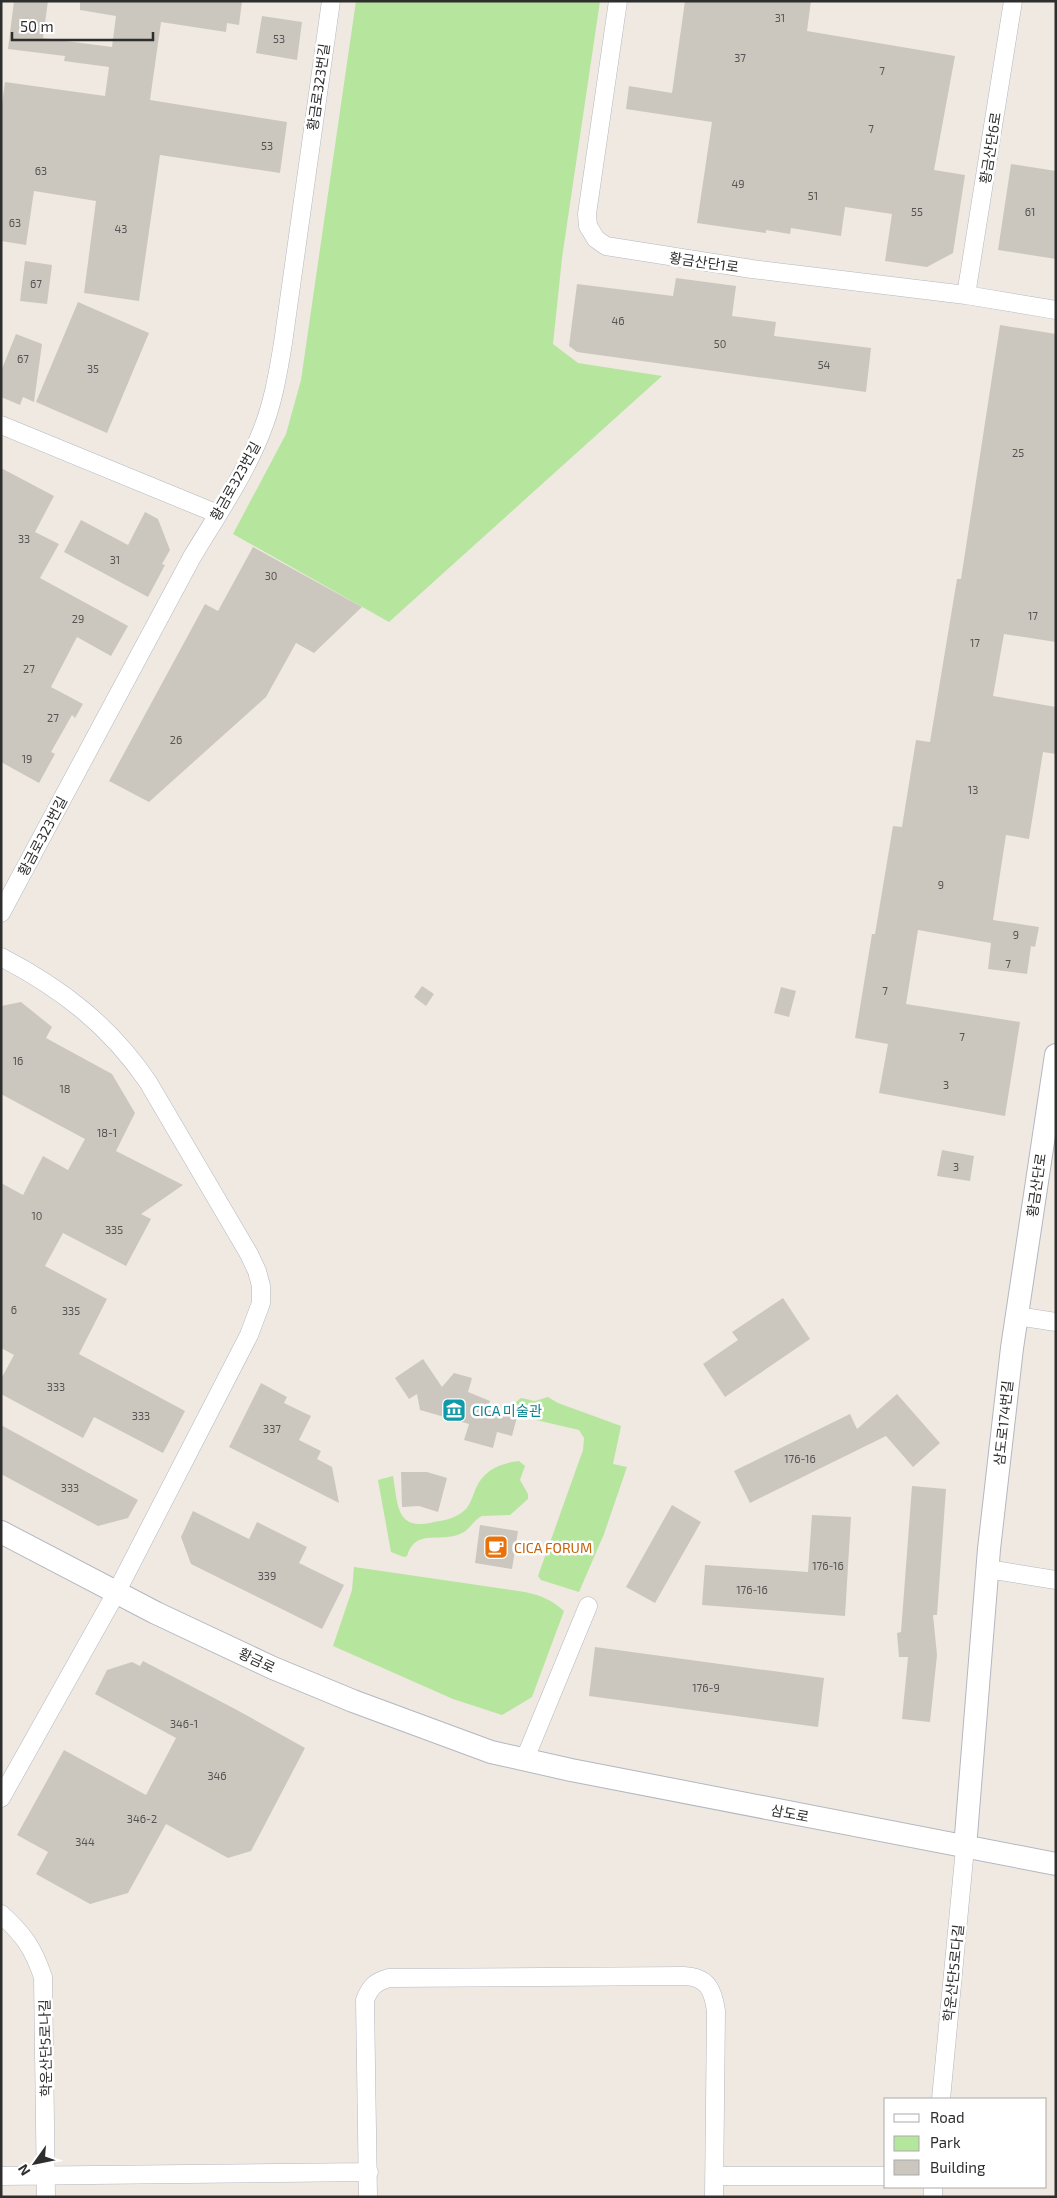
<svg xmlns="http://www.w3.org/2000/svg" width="1057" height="2198" viewBox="0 0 1057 2198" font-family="'Exo 2','Noto Sans KR',sans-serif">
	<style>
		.green { fill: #b6e59e }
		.building { fill: #cbc7bf }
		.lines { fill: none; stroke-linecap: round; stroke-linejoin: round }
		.minor-casing { stroke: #b4b7c1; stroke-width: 19 }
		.tertiary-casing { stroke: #b4b7c1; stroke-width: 24 }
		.minor { stroke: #fff; stroke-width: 18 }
		.tertiary { stroke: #fff; stroke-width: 22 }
		.labels { text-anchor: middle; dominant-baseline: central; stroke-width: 5; stroke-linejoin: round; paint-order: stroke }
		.number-label { font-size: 11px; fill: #555452 }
		.street-label { font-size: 14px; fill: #2e2e2e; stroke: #fff }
		.culture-label { font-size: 14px; fill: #0d838f; stroke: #fff; text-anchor: start }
		.food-label { font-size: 14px; fill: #c56008; stroke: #fff; text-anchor: start }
	</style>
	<rect width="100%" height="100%" fill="#efe9e1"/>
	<path class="green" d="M356,1H600L562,258L553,344L578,363L662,376L389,622L233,534L286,434L301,380Z
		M548,1397L558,1403L621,1426L613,1464L627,1467L604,1534L579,1592L541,1580L538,1576L583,1450L584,1438L579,1430L536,1420L517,1405L516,1402L521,1398L535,1401Z
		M519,1461L525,1466L520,1480L528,1494V1499L510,1515L482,1516C475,1519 471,1527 464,1532C442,1545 416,1526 407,1556L404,1557L391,1552L378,1480L393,1476C398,1505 396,1532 434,1522C446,1520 457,1518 466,1509C471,1503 473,1495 476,1488C484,1470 500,1463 519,1461Z
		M354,1567L525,1592C542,1596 552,1600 564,1611L532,1697L502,1715L453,1699L333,1646L352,1590Z"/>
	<path class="building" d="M14,1H48L43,38L112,47L116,16L80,10V1H242L239,25L227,23L226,32L161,22L150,100L287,122L280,173L160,155L139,301L84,293L96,201L34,191L26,245L1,241V111L5,82L105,96L109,67L64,61L65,56L8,49Z
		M685,1H811L807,31L955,56L934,170L965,175L953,253L927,267L885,261L892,214L845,207L841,236L791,228L790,234L766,230V233L697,223L712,122L626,109L629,86L672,93Z
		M262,16L302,22L297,60L256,53Z
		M1011,164L1056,171V259L998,250Z
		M25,261L52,265L47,304L20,301Z
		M676,278L736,286L732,316L776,322L774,336L871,348L866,392L577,352L569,346L577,284L673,296Z
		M78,302L149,333L107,433L36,402Z
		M1000,325L1056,334V642L1004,634L993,696L1056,707V754L1043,752L1029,839L1006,835L993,920L1039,927L1035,947L1031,946L1027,974L988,969L991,943L918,930L906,1004L1020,1022L1005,1116L879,1093L888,1044L855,1038L872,934H875L893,826L902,827L916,740L930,742L957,579H961Z
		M16,334L42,344L34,402L23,397L20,405L1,397V371Z
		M1,468L54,496L35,532L59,544L40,578L128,626L111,656L77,637L51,687L83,704L75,718L72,715L51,752L55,754L39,783L1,762Z
		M145,512L158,519L170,550L162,564L165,565L148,597L64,552L81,520L128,545Z
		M253,547L362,607L314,653L296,643L266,697L149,802L109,781L205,604L218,611Z
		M422,986L434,994L426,1006L414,997Z
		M781,987L796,991L789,1017L774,1013Z
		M21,1002L52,1027L46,1038L112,1074L135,1113L116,1151L183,1185L141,1214L151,1219L126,1266L63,1233L45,1266L107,1299L79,1354L185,1411L163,1453L94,1417L83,1438L1,1394V1379L14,1355L1,1348V1183L23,1195L43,1156L68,1170L85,1139L1,1094V1006Z
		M942,1150L974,1156L970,1181L937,1176Z
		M783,1298L810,1339L725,1397L703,1364L738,1340L732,1332Z
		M423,1359L442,1387L454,1373L472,1378L468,1392L490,1401L487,1410L517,1417L512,1436L497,1432L493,1448L464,1440L469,1424L420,1410L417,1394L409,1399L395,1378Z
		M261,1383L287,1397L284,1403L311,1416L299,1440L321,1451L317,1459L332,1467L339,1503L229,1447Z
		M897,1394L940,1443L913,1467L886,1436L750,1503L734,1471L850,1414L857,1429Z
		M1,1425L138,1500L128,1518L98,1526L1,1474Z
		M401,1472H427L447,1478L438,1512L419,1506L402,1507Z
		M912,1486L946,1489L937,1615H933L937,1655L930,1722L902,1719L908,1657H899L897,1633L901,1632Z
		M672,1505L701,1522L655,1603L626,1587Z
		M193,1511L249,1539L257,1522L307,1547L299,1563L344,1585L322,1629L191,1564L181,1537Z
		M812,1515L851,1517L845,1616L702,1605L705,1565L808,1572Z
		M480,1525L518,1531L512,1569L475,1563Z
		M595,1647L824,1678L818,1727L589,1696Z
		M143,1661L237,1710L305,1748L251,1851L228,1858L166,1824L128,1893L90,1904L36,1874L48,1852L17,1835L64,1750L146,1795L176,1738L95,1694L107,1670L132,1662L140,1666Z"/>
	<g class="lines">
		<g class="minor-casing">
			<path id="minor" d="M618,1L587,214L588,226L596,239L606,246L752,269L966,295L1056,310
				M966,295L1013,1
				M1,425L218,514
				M1,913L192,557C216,517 244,476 261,433C273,404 278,373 283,343L331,1
				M1,957C61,988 110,1026 148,1082L249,1254L257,1271L261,1286V1303L249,1335L116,1593L1,1798
				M1017,1316L1056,1322
				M988,1569L1056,1580
				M524,1761L588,1606
				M1,1914C24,1935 33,1948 43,1977L46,2197
				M941,2099L965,1848
				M1,2176L369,2172
				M714,2176H886
				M368,2197L365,2000C370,1987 375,1982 389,1978L684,1976C707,1977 713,1989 716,2011L714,2197
				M933,2197V2187"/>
		</g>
		<g class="tertiary-casing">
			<path id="tertiary" d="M1,1532L156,1613L273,1668L353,1701L491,1752L571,1770L1056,1864
				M965,1848L989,1549L1012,1348L1056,1055"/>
		</g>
		<use href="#minor" class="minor"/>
		<use href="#tertiary" class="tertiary"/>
	</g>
	<defs>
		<g id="museum-square" transform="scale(1.25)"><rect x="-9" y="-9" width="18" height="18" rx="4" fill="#0f9aa8" stroke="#fff"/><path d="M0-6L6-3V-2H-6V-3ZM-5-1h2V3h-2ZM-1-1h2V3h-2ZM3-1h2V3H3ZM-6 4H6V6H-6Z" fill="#fff"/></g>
		<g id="cafe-square" transform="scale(1.25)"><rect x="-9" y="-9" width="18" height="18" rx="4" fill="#e8710a" stroke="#fff"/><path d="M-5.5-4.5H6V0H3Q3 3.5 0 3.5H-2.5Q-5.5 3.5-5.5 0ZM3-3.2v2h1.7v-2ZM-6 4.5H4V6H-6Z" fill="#fff"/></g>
	</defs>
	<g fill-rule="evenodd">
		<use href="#museum-square" x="454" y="1410"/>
		<use href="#cafe-square" x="496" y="1547"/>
	</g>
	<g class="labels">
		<g class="number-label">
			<text x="780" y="17">31</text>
			<text x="279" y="38">53</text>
			<text x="740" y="57">37</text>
			<text x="882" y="70">7</text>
			<text x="871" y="128">7</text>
			<text x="267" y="145">53</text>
			<text x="41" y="170">63</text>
			<text x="738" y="183">49</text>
			<text x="813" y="195">51</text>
			<text x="917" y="211">55</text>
			<text x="1030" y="211">61</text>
			<text x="15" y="222">63</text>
			<text x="121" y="228">43</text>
			<text x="36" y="283">67</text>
			<text x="618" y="320">46</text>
			<text x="720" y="343">50</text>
			<text x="23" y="358">67</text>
			<text x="824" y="364">54</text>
			<text x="93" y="368">35</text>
			<text x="1018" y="452">25</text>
			<text x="24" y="538">33</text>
			<text x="115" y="559">31</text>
			<text x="271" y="575">30</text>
			<text x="1033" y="615">17</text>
			<text x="78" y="618">29</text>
			<text x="975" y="642">17</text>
			<text x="29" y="668">27</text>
			<text x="53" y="717">27</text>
			<text x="176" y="739">26</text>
			<text x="27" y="758">19</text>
			<text x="973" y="789">13</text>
			<text x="941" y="884">9</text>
			<text x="1016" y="934">9</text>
			<text x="1008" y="963">7</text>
			<text x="885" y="990">7</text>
			<text x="962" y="1036">7</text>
			<text x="18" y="1060">16</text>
			<text x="946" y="1084">3</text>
			<text x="65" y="1088">18</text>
			<text x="107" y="1132">18-1</text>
			<text x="956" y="1166">3</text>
			<text x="37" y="1215">10</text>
			<text x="114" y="1229">335</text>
			<text x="14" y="1309">6</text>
			<text x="71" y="1310">335</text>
			<text x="56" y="1386">333</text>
			<text x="141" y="1415">333</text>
			<text x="272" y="1428">337</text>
			<text x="800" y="1458">176-16</text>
			<text x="70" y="1487">333</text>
			<text x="828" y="1565">176-16</text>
			<text x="267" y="1575">339</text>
			<text x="752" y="1589">176-16</text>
			<text x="706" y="1687">176-9</text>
			<text x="184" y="1723">346-1</text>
			<text x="217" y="1775">346</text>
			<text x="142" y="1818">346-2</text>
			<text x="85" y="1841">344</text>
		</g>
		<g class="street-label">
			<text transform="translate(318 87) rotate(-82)">황금로323번길</text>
			<text transform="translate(990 148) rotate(-81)">황금산단6로</text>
			<text transform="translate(704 262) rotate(8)">황금산단1로</text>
			<text transform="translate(235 481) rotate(-61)">황금로323번길</text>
			<text transform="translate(42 836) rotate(-62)">황금로323번길</text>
			<text transform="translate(1036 1185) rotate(-82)">황금산단로</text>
			<text transform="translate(1003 1423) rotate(-84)">삼도로174번길</text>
			<text transform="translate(257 1660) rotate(25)">황금로</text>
			<text transform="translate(790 1813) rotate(11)">삼도로</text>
			<text transform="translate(953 1973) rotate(-84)">학운산단5로다길</text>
			<text transform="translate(45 2048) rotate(-91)">학운산단5로나길</text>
		</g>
		<g class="culture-label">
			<text x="472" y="1410">CICA 미술관</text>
		</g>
		<g class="food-label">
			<text x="514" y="1547">CICA FORUM</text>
		</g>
	</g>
	<rect width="1057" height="2198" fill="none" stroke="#2e2e2e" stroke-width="5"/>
	<rect x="884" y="2098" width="162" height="90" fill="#ffffff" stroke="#ababab"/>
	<rect x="894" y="2114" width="25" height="8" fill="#ffffff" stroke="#ababab"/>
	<text x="930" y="2123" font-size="15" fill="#2e2e2e">Road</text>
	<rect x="894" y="2136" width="25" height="15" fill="#b6e59e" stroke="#ababab"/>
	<text x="930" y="2148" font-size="15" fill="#2e2e2e">Park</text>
	<rect x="894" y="2160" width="25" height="15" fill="#cbc7bf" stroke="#ababab"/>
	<text x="930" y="2173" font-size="15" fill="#2e2e2e">Building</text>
	<g transform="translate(35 2163) rotate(237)" stroke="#ffffff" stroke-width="4" paint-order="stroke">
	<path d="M0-4L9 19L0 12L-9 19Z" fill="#2e2e2e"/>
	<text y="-8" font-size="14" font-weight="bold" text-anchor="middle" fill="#2e2e2e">N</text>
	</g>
	<path d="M12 32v8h141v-8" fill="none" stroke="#2e2e2e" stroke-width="2.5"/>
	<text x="20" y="32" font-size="15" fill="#2e2e2e" stroke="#ffffff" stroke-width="4" paint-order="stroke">50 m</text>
</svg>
